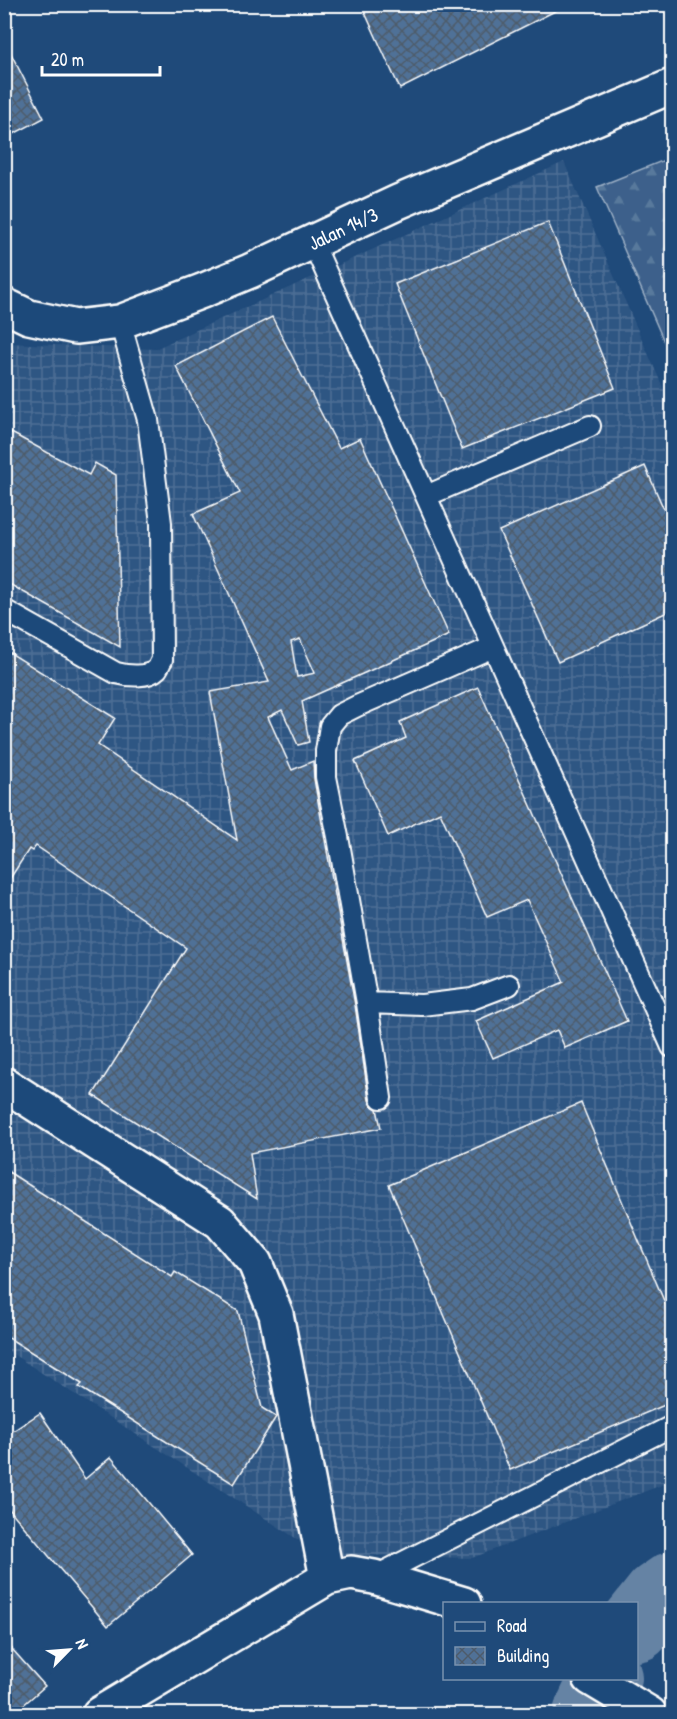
<svg xmlns="http://www.w3.org/2000/svg" width="677" height="1719" viewBox="0 0 677 1719" font-family="'Patrick Hand',sans-serif">
	<style>
		.industrial { fill: url(#industrial-grid) }
		.forest { fill: url(#forest-firs); stroke: #9eb0c5; stroke-width: 1.5 }
		.lines { fill: none; stroke-linecap: round; stroke-linejoin: round }
		.river { stroke: #6583a4; stroke-width: 72 }
		.building { fill: url(#building-cross-hatch); stroke: #fff; stroke-width: 1.5; fill-rule: evenodd }
		.service-casing { stroke: #fff; stroke-width: 24 }
		.minor-casing { stroke: #fff; stroke-width: 38 }
		.tertiary-casing { stroke: #fff; stroke-width: 38 }
		.service { stroke: #1f4a7a; stroke-width: 20 }
		.minor { stroke: #1f4a7a; stroke-width: 33 }
		.tertiary { stroke: #1f4a7a; stroke-width: 33 }
		.labels { text-anchor: middle; dominant-baseline: central; stroke-width: 6; stroke-linejoin: round; paint-order: stroke }
		.street-label { font-size: 20px; fill: #fff; stroke: #1f4a7a }
	</style>
	<defs>
		<pattern id="industrial-grid" width="8" height="8" patternUnits="userSpaceOnUse" patternTransform="scale(1.5)"><rect width="8" height="8" fill="#2e5683"/><path d="M0 4h8M4 0v8" fill="none" stroke="#4d6f96"/></pattern>
		<pattern id="forest-firs" width="22" height="20" patternUnits="userSpaceOnUse" patternTransform="scale(1.5)"><rect width="22" height="20" fill="#3c618b"/><path d="M5 1l3.5 6h-7zM16 11l3.5 6h-7z" fill="#59799c"/></pattern>
		<pattern id="building-cross-hatch" width="8" height="8" patternUnits="userSpaceOnUse" patternTransform="scale(1.5)"><rect width="8" height="8" fill="#507197"/><path d="M0 0l8 8M0 8l8-8" fill="none" stroke="#4e5b6a"/></pattern>
	</defs>
	<rect width="100%" height="100%" fill="#1f4a7a"/>
	<filter id="ink" filterUnits="userSpaceOnUse"><feTurbulence type="fractalNoise" baseFrequency=".0167" numOctaves="2"/><feDisplacementMap in="SourceGraphic" scale="12" xChannelSelector="R" yChannelSelector="G"/><feConvolveMatrix kernelMatrix="1 2 1 2 8 2 1 2 1" color-interpolation-filters="sRGB"/></filter>
	<g filter="url(#ink)">
		<path class="industrial" d="M564,162L672,408V1481L472,1558L320,1554L5,1349V343L155,349Z"/>
		<path class="forest" d="M672,157V360L597,187Z"/>
		<g class="lines">
			<path class="river" d="M636,1626L659,1597L672,1588
				M589,1714L606,1678"/>
		</g>
		<path class="building" d="M361,4H569L400,89Z
			M4,40L44,118L4,139Z
			M548,222L615,388L462,449L395,284Z
			M272,317L339,448L360,438L449,635L302,701L309,742L298,745L282,710L268,717L292,770L313,761L314,779L355,1005L369,1100L372,1106L377,1109L381,1128L250,1153L257,1199L93,1095L186,948L36,846L32,851L29,849L4,888V649L115,718L98,745L237,840L210,692L269,682L193,514L240,493L176,366ZM300,639L315,673L297,677L291,642Z
			M4,429L89,475L95,463L116,475L120,647L4,581Z
			M645,466L672,528V610L558,662L499,531Z
			M478,687L627,1021L565,1048L557,1030L493,1058L476,1021L564,982L527,900L487,917L440,812L388,836L355,761L406,738L400,722Z
			M581,1103L672,1320V1402L510,1470L389,1185Z
			M4,1169L172,1277L175,1272L238,1311L262,1408L276,1417L234,1484L79,1387L82,1384L4,1335Z
			M40,1413L85,1479L111,1457L192,1555L108,1626L4,1503V1437Z
			M4,1640L45,1686L13,1714H4Z"/>
		<g class="lines">
			<g class="service-casing">
				<path id="service" d="M313,243L672,1047
					M426,496L590,426
					M4,610L116,673C128,676 148,678 157,669C158,668 161,661 162,660L161,523L148,420L120,322
					M367,1003L422,1005L472,999L509,985
					M381,1098L367,1003L338,837L326,777V751L330,726L339,715L357,706L493,647
					M374,1577L672,1426"/>
			</g>
			<g class="minor-casing">
				<path id="minor" d="M4,1084L220,1222L255,1263L276,1314L327,1578
					M590,1678L650,1714
					M99,1714L327,1578L351,1573L374,1577L464,1604"/>
			</g>
			<g class="tertiary-casing">
				<g id="tertiary">
					<path id="s1" d="M4,305L29,317L76,327L120,322L202,291L250,271L398,202L672,86"/>
				</g>
			</g>
			<use href="#service" class="service"/>
			<use href="#minor" class="minor"/>
			<use href="#tertiary" class="tertiary"/>
		</g>
	</g>
	<g class="labels">
		<g class="street-label">
			<text stroke="none"><textPath href="#s1" startOffset="362">Jalan 14/3</textPath></text>
		</g>
	</g>
	<rect width="677" height="1719" fill="none" stroke="#1f4a7a" stroke-width="24"/>
	<rect x="12" y="12" width="653" height="1695" fill="none" stroke="#fff" stroke-width="2" filter="url(#ink)"/>
	<rect x="443" y="1602" width="195" height="78" fill="#1f4a7a" stroke="#7992af" stroke-width="1.5"/>
	<rect x="455" y="1622" width="30" height="9" fill="#1f4a7a" stroke="#7992af" stroke-width="1.5"/>
	<text x="497" y="1632" font-size="18" fill="#ffffff">Road</text>
	<rect x="455" y="1647" width="30" height="18" fill="url(#building-cross-hatch)" stroke="#7992af" stroke-width="1.5"/>
	<text x="497" y="1662" font-size="18" fill="#ffffff">Building</text>
	<g transform="translate(69 1650) rotate(65)" stroke="#1f4a7a" stroke-width="4.5" paint-order="stroke">
	<path d="M0-4.5L10 22L0 15L-10 22Z" fill="#ffffff"/>
	<text y="-9" font-size="16" font-weight="bold" text-anchor="middle" fill="#ffffff">N</text>
	</g>
	<path d="M42 66v9h118v-9" fill="none" stroke="#ffffff" stroke-width="3"/>
	<text x="51" y="66" font-size="18" fill="#ffffff" stroke="#1f4a7a" stroke-width="4.5" paint-order="stroke">20 m</text>
</svg>
